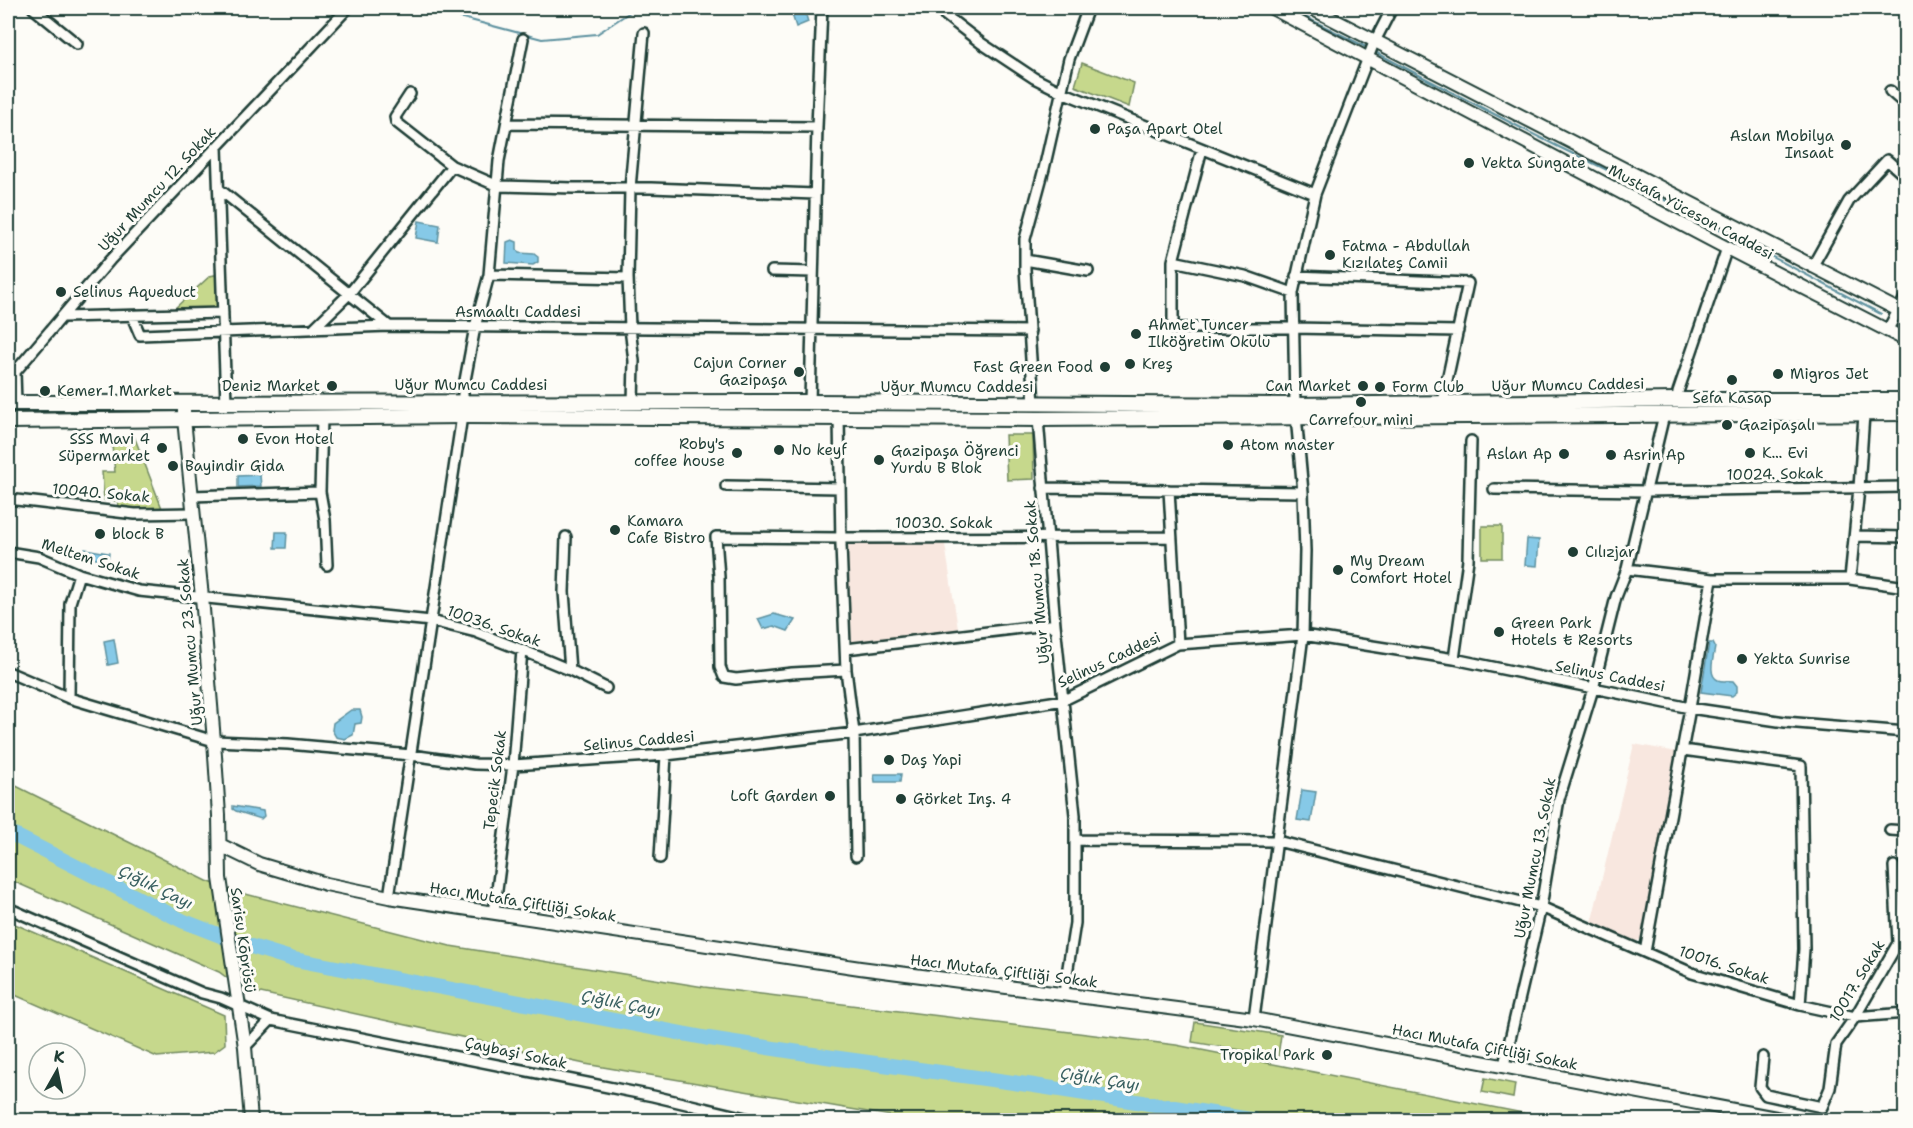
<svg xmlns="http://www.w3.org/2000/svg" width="1913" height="1128" viewBox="0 0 1913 1128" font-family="'Shantell Sans',sans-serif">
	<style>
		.built { fill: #f8e7df }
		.green { fill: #c6d88c; stroke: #728a60; stroke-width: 1.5 }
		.water { fill: #86c9e7; stroke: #5d919f; stroke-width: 1.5 }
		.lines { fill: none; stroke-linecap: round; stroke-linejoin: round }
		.stream { stroke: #5d919f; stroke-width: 2 }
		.river { stroke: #86c9e7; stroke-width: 15 }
		.minor-casing { stroke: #1f3d34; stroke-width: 14 }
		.tertiary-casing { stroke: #1f3d34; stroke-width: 16 }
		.secondary-casing { stroke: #1f3d34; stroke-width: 18 }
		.minor { stroke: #fdfcf7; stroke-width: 9 }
		.tertiary { stroke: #fdfcf7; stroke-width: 12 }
		.secondary { stroke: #fdfcf7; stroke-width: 14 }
		.poi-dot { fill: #1f3d34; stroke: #fdfcf7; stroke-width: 2 }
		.labels { text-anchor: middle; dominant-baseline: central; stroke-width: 6; stroke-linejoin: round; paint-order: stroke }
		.poi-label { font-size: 15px; fill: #1f3d34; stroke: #fdfcf7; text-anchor: start }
		.street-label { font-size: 15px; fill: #1f3d34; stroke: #fdfcf7 }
		.water-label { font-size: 16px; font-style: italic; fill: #396061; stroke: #fdfcf7 }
	</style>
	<rect width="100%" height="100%" fill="#fdfcf7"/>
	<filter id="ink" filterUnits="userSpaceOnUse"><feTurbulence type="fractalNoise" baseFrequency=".0167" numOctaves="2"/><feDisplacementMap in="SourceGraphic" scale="12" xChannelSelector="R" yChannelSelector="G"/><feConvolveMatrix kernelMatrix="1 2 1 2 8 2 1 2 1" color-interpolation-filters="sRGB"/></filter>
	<g filter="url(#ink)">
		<path class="built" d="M847,544H945L959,635L851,649Z
			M1634,744L1677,752L1642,939L1633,942L1591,924Z"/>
		<path class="green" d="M1082,63L1134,83L1129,107L1075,86Z
			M219,274L220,309L175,308L210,276Z
			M1005,435H1033L1034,479L1007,480Z
			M134,436L163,511L119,507L118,501L104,500L102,472H115L111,437Z
			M1482,526H1502V558H1482Z
			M8,782L207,881L230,890L450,946L704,987L1176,1045L1558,1120H915L585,1064L242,989L219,972L8,879Z
			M8,921L224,1015L225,1044L214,1052L157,1057L8,992Z
			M1195,1022L1281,1035L1278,1056L1192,1042Z
			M1485,1078L1515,1084L1513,1098L1482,1092Z"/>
		<path class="water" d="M790,8H804L808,22L796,27Z
			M419,221L440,225L438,242L416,238Z
			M512,240L517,242V250L519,253L534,254L538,257V262L533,265L506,263L507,242Z
			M260,475L261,486L238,487V476Z
			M276,532H287L286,548H275Z
			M1527,539L1539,540L1537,566L1525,565Z
			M85,549L109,553L108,561L84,557Z
			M774,614L795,620L788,631L774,626L763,629L758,619Z
			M114,639L118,663L108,665L104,641Z
			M1709,643H1713L1715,647C1714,656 1707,675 1718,680C1723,682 1728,680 1733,681L1737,686V692L1732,696L1701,692Z
			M351,710H360L362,717L361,723L355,724L353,735L345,739L336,737L332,730L333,723Z
			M874,774H901L900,782H875Z
			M1302,790L1316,792L1311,822L1297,820Z
			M233,806L263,811L264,816L261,819L236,811L233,809Z"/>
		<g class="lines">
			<path class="stream" d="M425,8L542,39L597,34L636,8
				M1287,8L1370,49
				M1375,52C1434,83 1493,114 1553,144C1572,154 1592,162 1611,172C1701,219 1790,267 1881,314"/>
			<path class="river" d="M8,832L183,921L237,942L292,959L706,1038L836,1058L1031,1085L1254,1120"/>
			<g class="minor-casing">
				<path id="minor" d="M33,8L77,44
					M936,8L981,43L1034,78L1062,92L1315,194
					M1890,91L1906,105
					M410,94L395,117L396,122L452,166
					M507,124L817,127
					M217,147L226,403
					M1202,149L1173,261V328H1293L1458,331
					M219,189L389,326
					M1025,260L1088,271
					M1173,261L1245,276L1293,293
					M1812,267L1849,201L1887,160L1906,177
					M772,271L813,272
					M489,275L628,278L630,328L634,361L633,403
					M1296,276L1468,283L1444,394L1446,403
					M628,278L630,188L644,33
					M132,316L140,335L389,326L1030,331
					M63,317L223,313
					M313,329L349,294L452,166L498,186L573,188H651L815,194
					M1887,331L1906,296
					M1677,400L1678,392L1727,248
					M463,402V391L475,327L489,275L499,161L523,39
					M810,402L817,127L822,8
					M16,403L15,372L110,260L348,8
					M1034,404L1025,269V239L1044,169L1069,59L1088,8
					M839,416L841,545L846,670L854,733L856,856
					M322,418L320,492L325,520L327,565
					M1038,419L1055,624L1075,815V923L1064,993
					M726,486L840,488
					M1043,488L1303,492
					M1494,489L1645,491L1906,487
					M1169,490L1178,644
					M191,496L320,492
					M8,499L135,514L193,513
					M1855,536L1906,537
					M8,552L39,557L79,574L139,591L431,621L476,632L522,650L570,670L564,592L566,537
					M1627,569L1712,579H1850L1859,488L1864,414
					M1850,579L1906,587
					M846,649L1055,624
					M1454,659L1468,560L1471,441
					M570,670L606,688
					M846,670L792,673L736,679L724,677L720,667L719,577L716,537L841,538L1171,537
					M8,672L69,698L214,741L288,744L411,755L475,764L513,765L666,755L854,733L1064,700L1178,644L1303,635L1454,659L1690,708L1785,722L1906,732
					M69,698L70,603L79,574
					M1683,750L1801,766L1804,949L1800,1005
					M1890,830L1906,831
					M1075,840L1277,841L1541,907L1692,973L1800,1005L1855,1017L1906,1013
					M660,858L666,755
					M389,897L462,416
					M8,908L202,993L221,998L271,1020L245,1047
					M494,913L513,765L522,650
					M1645,952L1690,708L1712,579
					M1254,1019L1303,635L1305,551L1303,492L1295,405L1293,293L1315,194L1373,45L1392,8
					M271,1020L653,1096L754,1120
					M1763,1057L1760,1087L1766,1095L1822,1107L1830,1088L1836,1044L1855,1017L1898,943L1894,866
					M1504,1065L1541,907L1559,799L1593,689L1616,597L1627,569L1664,415"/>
			</g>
			<g class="tertiary-casing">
				<path id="tertiary" d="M1272,8L1719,244L1906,340
					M1311,8L1906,314
					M184,403V419L202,597L214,741L219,815L220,878L245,1047L251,1120
					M220,845L259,864L326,884L389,897L860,968L1254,1019L1787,1120"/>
			</g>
			<g class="secondary-casing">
				<path id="secondary" d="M8,403L810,402L1295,405L1677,400H1906
					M8,421L462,416L1038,419L1906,413"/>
			</g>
			<use href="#minor" class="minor"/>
			<use href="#tertiary" class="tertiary"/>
			<use href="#secondary" class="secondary"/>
		</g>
	</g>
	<g class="poi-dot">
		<circle cx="1095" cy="129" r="6"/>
		<circle cx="1846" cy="145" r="6"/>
		<circle cx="1469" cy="163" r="6"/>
		<circle cx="1330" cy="255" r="6"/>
		<circle cx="61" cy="292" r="6"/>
		<circle cx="1136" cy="334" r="6"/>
		<circle cx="1130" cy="364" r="6"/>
		<circle cx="1105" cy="367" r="6"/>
		<circle cx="799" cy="372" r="6"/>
		<circle cx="1778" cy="374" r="6"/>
		<circle cx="1732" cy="380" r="6"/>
		<circle cx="332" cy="386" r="6"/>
		<circle cx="1363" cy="386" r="6"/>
		<circle cx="1380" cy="387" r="6"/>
		<circle cx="45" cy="391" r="6"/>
		<circle cx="1361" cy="402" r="6"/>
		<circle cx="1727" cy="425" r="6"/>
		<circle cx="243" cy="439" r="6"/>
		<circle cx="1228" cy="445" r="6"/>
		<circle cx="162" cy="448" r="6"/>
		<circle cx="779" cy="450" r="6"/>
		<circle cx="737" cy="453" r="6"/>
		<circle cx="1750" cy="453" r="6"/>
		<circle cx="1564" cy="454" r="6"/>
		<circle cx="1611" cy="455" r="6"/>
		<circle cx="879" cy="460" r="6"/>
		<circle cx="173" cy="466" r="6"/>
		<circle cx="615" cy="530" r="6"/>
		<circle cx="100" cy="534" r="6"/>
		<circle cx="1573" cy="552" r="6"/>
		<circle cx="1338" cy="570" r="6"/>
		<circle cx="1499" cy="632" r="6"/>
		<circle cx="1742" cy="659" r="6"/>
		<circle cx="889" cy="760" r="6"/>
		<circle cx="830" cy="796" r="6"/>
		<circle cx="901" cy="799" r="6"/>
		<circle cx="1327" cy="1055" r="6"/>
	</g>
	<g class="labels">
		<g class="poi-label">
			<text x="1107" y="129">Paşa Apart Otel</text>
			<text x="1834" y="136" text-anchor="end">Aslan Mobilya<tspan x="1834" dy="17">Insaat</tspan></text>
			<text x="1481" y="163">Vekta Sungate</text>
			<text x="1342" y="246">Fatma - Abdullah<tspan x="1342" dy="17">Kızılateş Camii</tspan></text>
			<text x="73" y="292">Selinus Aqueduct</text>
			<text x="1148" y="325">Ahmet Tuncer<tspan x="1148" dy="17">Ilköğretim Okulu</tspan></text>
			<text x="787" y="363" text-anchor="end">Cajun Corner<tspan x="787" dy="17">Gazipaşa</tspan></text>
			<text x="1142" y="364">Kreş</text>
			<text x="1093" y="367" text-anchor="end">Fast Green Food</text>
			<text x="1790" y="374">Migros Jet</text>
			<text x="320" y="386" text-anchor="end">Deniz Market</text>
			<text x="1351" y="386" text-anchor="end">Can Market</text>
			<text x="1392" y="387">Form Club</text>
			<text x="57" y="391">Kemer 1 Market</text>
			<text x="1732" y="398" text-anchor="middle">Sefa Kasap</text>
			<text x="1361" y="420" text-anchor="middle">Carrefour mini</text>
			<text x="1739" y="425">Gazipaşalı</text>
			<text x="150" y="439" text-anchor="end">SSS Mavi 4<tspan x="150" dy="17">Süpermarket</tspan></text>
			<text x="255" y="439">Evon Hotel</text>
			<text x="725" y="444" text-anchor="end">Roby's<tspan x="725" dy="17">coffee house</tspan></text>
			<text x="1240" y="445">Atom master</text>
			<text x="791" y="450">No keyf</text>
			<text x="891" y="451">Gazipaşa Öğrenci<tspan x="891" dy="17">Yurdu B Blok</tspan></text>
			<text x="1762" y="453">K... Evi</text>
			<text x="1552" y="454" text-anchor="end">Aslan Ap</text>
			<text x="1623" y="455">Asrin Ap</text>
			<text x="185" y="466">Bayindir Gida</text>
			<text x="627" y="521">Kamara<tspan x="627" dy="17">Cafe Bistro</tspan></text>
			<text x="112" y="534">block B</text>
			<text x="1585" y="552">Cılızjar</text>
			<text x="1350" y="561">My Dream<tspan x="1350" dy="17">Comfort Hotel</tspan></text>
			<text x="1511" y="623">Green Park<tspan x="1511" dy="17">Hotels ₺ Resorts</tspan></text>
			<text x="1754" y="659">Yekta Sunrise</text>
			<text x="901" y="760">Daş Yapi</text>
			<text x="818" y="796" text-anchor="end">Loft Garden</text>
			<text x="913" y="799">Görket Inş. 4</text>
			<text x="1315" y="1055" text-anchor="end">Tropikal Park</text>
		</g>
		<g class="street-label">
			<text transform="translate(157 189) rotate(-47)">Uğur Mumcu 12. Sokak</text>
			<text transform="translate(1691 212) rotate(28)">Mustafa Yüceson Caddesi</text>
			<text x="518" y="312">Asmaaltı Caddesi</text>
			<text x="471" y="385">Uğur Mumcu Caddesi</text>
			<text transform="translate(1568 385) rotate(-1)">Uğur Mumcu Caddesi</text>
			<text x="957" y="387">Uğur Mumcu Caddesi</text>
			<text transform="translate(1775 474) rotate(-1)">10024. Sokak</text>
			<text transform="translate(101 493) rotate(5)">10040. Sokak</text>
			<text x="944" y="523">10030. Sokak</text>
			<text transform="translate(91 559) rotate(18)">Meltem Sokak</text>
			<text transform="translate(1037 582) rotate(-95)">Uğur Mumcu 18. Sokak</text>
			<text transform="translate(494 626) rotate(19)">10036. Sokak</text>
			<text transform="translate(190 642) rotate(-95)">Uğur Mumcu 23. Sokak</text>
			<text transform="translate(1109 660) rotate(-25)">Selinus Caddesi</text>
			<text transform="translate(1610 676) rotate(11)">Selinus Caddesi</text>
			<text transform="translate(639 741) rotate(-5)">Selinus Caddesi</text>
			<text transform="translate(495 780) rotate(-83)">Tepecik Sokak</text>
			<text transform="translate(1535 858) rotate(-79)">Uğur Mumcu 13. Sokak</text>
			<text transform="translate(523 902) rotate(9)">Hacı Mutafa Çiftliği Sokak</text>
			<text transform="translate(243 940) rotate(82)">Sarisu Kōprüsü</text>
			<text transform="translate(1724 965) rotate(18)">10016. Sokak</text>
			<text transform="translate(1004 971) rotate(7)">Hacı Mutafa Çiftliği Sokak</text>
			<text transform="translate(1857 981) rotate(-59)">10017. Sokak</text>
			<text transform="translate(1485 1047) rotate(11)">Hacı Mutafa Çiftliği Sokak</text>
			<text transform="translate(516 1053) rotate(12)">Çaybaşi Sokak</text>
		</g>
		<g class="water-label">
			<text transform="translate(156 887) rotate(26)">Çığlık Çayı</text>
			<text transform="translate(621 1003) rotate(11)">Çığlık Çayı</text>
			<text transform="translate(1100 1079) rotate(9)">Çığlık Çayı</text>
		</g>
	</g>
	<rect width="1913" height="1128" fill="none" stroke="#fdfcf7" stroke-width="30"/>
	<rect x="15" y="15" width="1883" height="1098" fill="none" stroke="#1f3d34" stroke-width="2" filter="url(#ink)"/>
	<g transform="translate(57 1071) rotate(9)"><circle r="28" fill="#fdfcf7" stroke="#a4b0a9" stroke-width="1.5"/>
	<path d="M0-4.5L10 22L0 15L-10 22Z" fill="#1f3d34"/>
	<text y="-9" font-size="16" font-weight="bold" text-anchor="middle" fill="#1f3d34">K</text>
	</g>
</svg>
